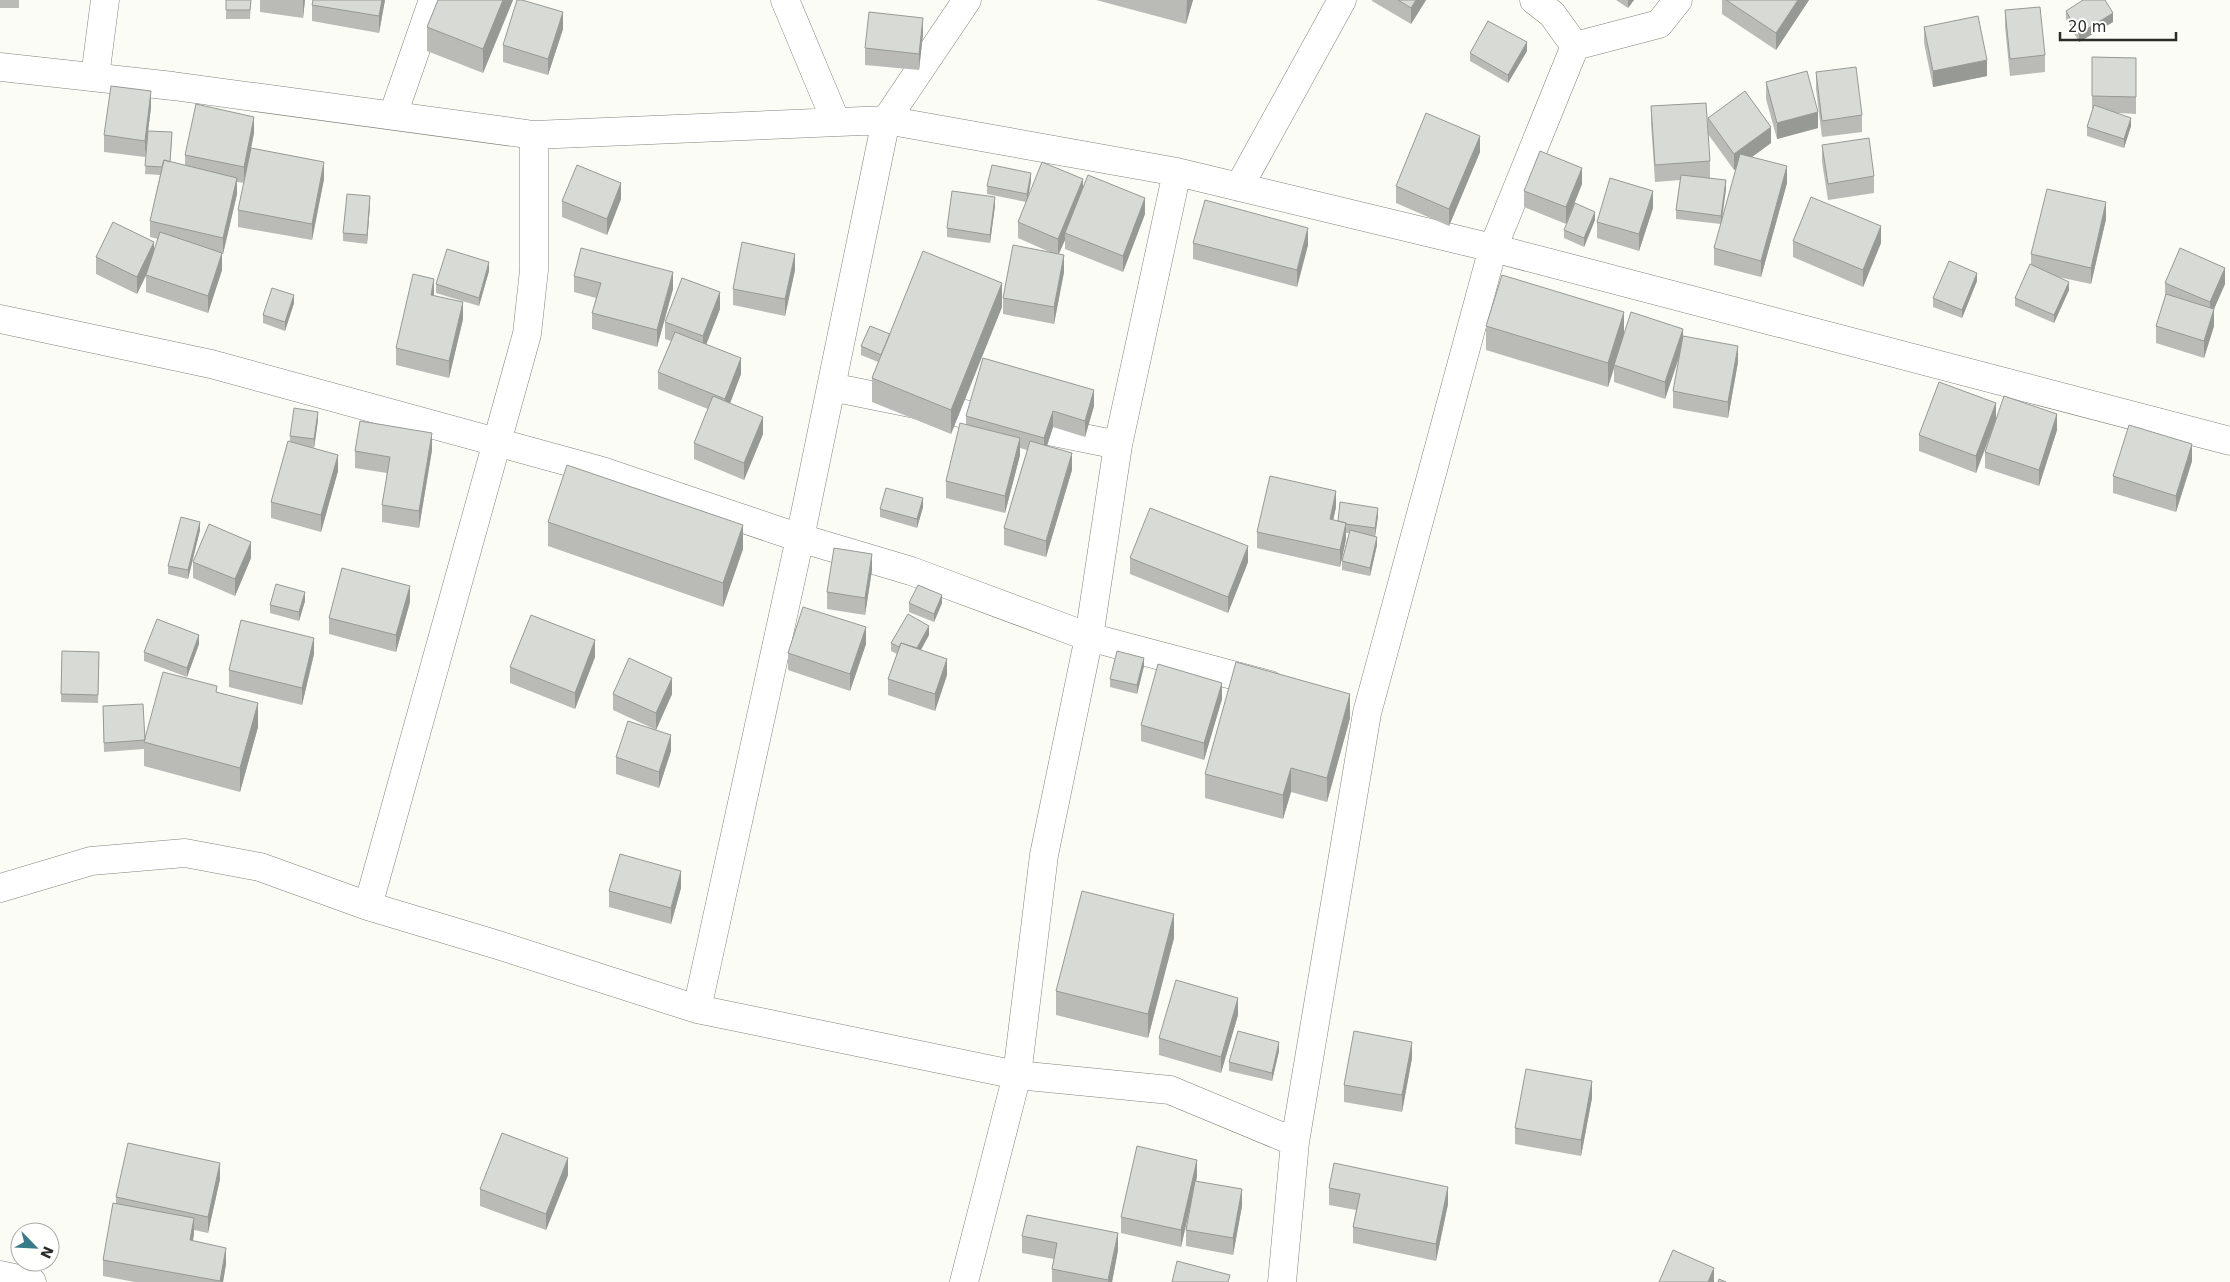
<svg xmlns="http://www.w3.org/2000/svg" width="2230" height="1282" viewBox="0 0 2230 1282" font-family="'DejaVu Sans',sans-serif">
	<style>
		.lines { fill: none; stroke-linecap: round; stroke-linejoin: round }
		.minor-casing { stroke: #83827d; stroke-width: 29 }
		.minor { stroke: #fff; stroke-width: 28 }
		.wall { fill: #babbb7 }
		.shaded-wall { fill: #979995 }
		.building { fill: #d8dad5; stroke: #979995 }
	</style>
	<rect width="100%" height="100%" fill="#fcfcf6"/>
	<g class="lines">
		<g class="minor-casing">
			<path id="minor" d="M785,0L836,122
				M1534,0L1552,14L1575,46
				M0,67L173,86L534,135L886,120L1177,172L1493,248L2230,441
				M95,77L105,0
				M393,115L433,0
				M1177,172L1118,445L1089,637L1270,685
				M1239,187L1342,0
				M0,319L211,364L602,471L800,538L911,571L1089,637L1044,855L1017,1075L964,1282
				M831,387L1118,445
				M0,888L91,861L185,853L260,867L368,906L498,945L697,1009L1017,1075L1170,1090L1295,1142
				M368,906L527,334L534,270V135
				M697,1009L800,538L886,120L967,0
				M0,1275L32,1282
				M1282,1282L1295,1142L1367,713L1493,248L1575,46L1659,24L1678,0"/>
		</g>
		<use href="#minor" class="minor"/>
	</g>
	<path class="wall" d="M0,0H19V8H0Z
		M226,0H251L250,19H226Z
		M260,0H305L303,18L260,12Z
		M313,0H385L379,33L312,21V5Z
		M438,0H513L483,73L427,51V27Z
		M1096,0H1193L1186,24Z
		M1372,0H1426L1411,24L1372,1Z
		M1616,0H1634L1628,8Z
		M1722,0H1809L1776,50L1722,14Z
		M2005,10L2045,55V72L2010,76L2005,27Z
		M2066,11L2113,22L2079,42L2066,19Z
		M1924,27L1987,76L1933,87L1924,43Z
		M563,29L548,75L503,62V45Z
		M923,34L919,70L865,65V48Z
		M1527,51L1508,83L1470,61V53Z
		M2092,57L2136,58V114L2118,113L2131,126L2124,148L2087,136V127L2092,111Z
		M1816,72L1862,115V132L1822,137L1816,89Z
		M1766,82L1818,128L1777,139L1766,99Z
		M1651,106L1710,161V178L1726,189L1722,221L1736,169L1734,170L1708,134V118L1771,143L1752,157L1787,183L1761,277L1714,265V248L1721,224L1676,219V210L1680,180L1655,182L1651,123Z
		M151,107L148,131L172,141L170,162L185,166V155L254,133L251,148L324,179L312,240L238,227V210L244,183L237,182V194L223,254H222V270L208,313L146,292V276L137,294L96,274V257L154,249L158,239L150,237V221L160,175L145,174L147,137L145,157L104,152V135Z
		M1822,145L1874,176V193L1828,200L1822,162Z
		M1480,152L1449,226L1396,203V186Z
		M1031,181L1028,197L1083,186L1145,214L1123,272L1065,249V240L1059,254L1064,272L1054,324L1003,314V298L1052,253L1018,238V222L1026,202L987,194V186Z
		M1582,184L1566,224L1524,207V191Z
		M621,199L607,235L562,217V201Z
		M370,205L367,244L343,241V233Z
		M995,206L990,243L947,237V228Z
		M1653,208L1639,251L1597,238V222Z
		M2106,219L2091,284L2058,277L2069,290L2054,323L2015,306V298L2031,265V254Z
		M1595,220L1584,247L1564,238V230Z
		M1793,241L1881,243L1863,287L1793,257Z
		M1193,243L1308,245L1297,287L1193,259Z
		M795,270L785,316L733,305V289Z
		M489,271L479,306L436,293V284Z
		M574,276L673,289L657,347L592,329V313L596,298L574,292Z
		M1977,281L1962,318L1933,307V298Z
		M2165,283L2225,284L2214,309V326L2204,358L2156,343V326L2165,298Z
		M434,295L463,319L449,378L396,365V348Z
		M294,303L285,331L263,323V315Z
		M1002,307L951,434L872,402V378L878,362L861,355V346L890,334Z
		M720,309L706,344L741,374L730,404L763,434L744,480L694,459V443L708,409L658,389V372L671,341L665,339V322Z
		M1486,326L1683,338L1738,362L1728,418L1673,408V391L1680,355L1665,399L1614,382V368L1608,387L1486,350Z
		M1996,403L1976,473L1919,451V435Z
		M1094,406L1085,437L1053,427L1047,446L1072,470L1046,557L1004,545V528L1027,450L1020,448V455L1005,513L946,498V481L966,425V416Z
		M318,420L314,448L310,447L338,471L321,532L271,518V502L290,442V436Z
		M2057,430L2039,486L1985,468V452Z
		M432,450L419,528L382,522V505L387,473L355,468V451Z
		M2192,461L2176,512L2113,493V476Z
		M923,507L917,528L880,517V509Z
		M1336,507L1333,520L1338,521L1378,516L1375,536L1377,545L1370,576L1342,570V561L1349,533H1346V539L1340,567L1257,548V532Z
		M548,522L743,549L723,607L548,546Z
		M200,530L188,579L168,574V566Z
		M251,558L235,596L193,578V562Z
		M1130,558L1248,562L1228,613L1130,574Z
		M872,570L865,615L827,609V592Z
		M305,601L299,621L270,613V605Z
		M410,602L396,652L329,634V618Z
		M909,603H942L934,622L909,612Z
		M929,635L921,650L947,675L935,711L888,695V679L897,654L891,651V643Z
		M199,644L187,677L144,661V652Z
		M866,644L850,691L788,670V653Z
		M62,651L99,660L98,703L61,702Z
		M314,654L302,705L229,687V670Z
		M595,657L575,709L510,683V667Z
		M1144,666L1137,694L1110,687V679Z
		M217,692L258,727L240,792L144,766V749L104,752L103,706L145,740Z
		M613,694H672L656,730L671,751L659,788L616,774V757L654,729L613,710Z
		M1222,699L1204,760L1141,741V725Z
		M1350,718L1327,802L1291,792L1283,819L1205,798V774Z
		M681,888L671,924L609,907V891Z
		M1174,938L1148,1038L1056,1015V991Z
		M1238,1015L1221,1073L1159,1055V1038Z
		M1279,1051L1272,1081L1229,1071V1062Z
		M1412,1058L1402,1112L1344,1102V1085Z
		M1592,1098L1581,1156L1515,1144V1128Z
		M568,1175L546,1230L480,1206V1189Z
		M1197,1176L1196,1182L1242,1206L1233,1255L1186,1246V1230L1191,1203L1181,1247L1121,1233V1217Z
		M220,1179L208,1233L194,1230L193,1241L226,1264L223,1282H135L103,1276V1260L116,1204V1197Z
		M1329,1188L1448,1204L1436,1261L1353,1243V1227L1356,1210L1329,1205Z
		M1022,1236L1118,1250L1112,1282H1052V1269L1054,1259L1022,1253Z"/>
	<path class="shaded-wall" d="M303,0H305L303,18Z
		M382,0H385L379,33V16Z
		M503,0H513L483,73V49Z
		M1187,0H1193L1186,24Z
		M1416,0H1426L1411,24V8Z
		M1628,0H1634L1628,8Z
		M1798,0H1809L1776,50V33Z
		M563,12V29L548,75V59Z
		M2113,13V22L2079,42V34Z
		M923,18V34L919,70V54Z
		M1527,42V51L1508,83V75Z
		M1987,60V76L1933,87V71Z
		M151,91V107L145,157V141Z
		M1818,112V128L1777,139V123Z
		M254,117V133L244,183V167Z
		M2131,118V126L2124,148V139Z
		M1771,127V143L1734,170V154Z
		M1480,136V152L1449,226V209Z
		M324,162V179L312,240V224Z
		M1787,166V183L1761,277V261Z
		M1582,168V184L1566,224V207Z
		M1031,173V181L1027,202V194Z
		M237,178V194L223,254V238Z
		M1083,179V195L1065,233V240L1058,255V239Z
		M1726,180V189L1721,224V216Z
		M621,183V199L607,235V219Z
		M1653,191V208L1639,251V234Z
		M370,196V205L367,244V235Z
		M995,197V206L990,243V235Z
		M1145,198V214L1123,272V256Z
		M2106,202V219L2091,284V268Z
		M1595,212V220L1584,247V238Z
		M1881,226V243L1863,287V270Z
		M1308,228V245L1297,287V270Z
		M154,242V258L137,294V277Z
		M222,253V270L208,313V296Z
		M795,254V270L785,316V299Z
		M1064,255V272L1054,324V307Z
		M489,262V271L479,306V298Z
		M2225,268V284L2214,309V326L2204,358V341L2210,319V302Z
		M673,272V289L657,347V330Z
		M1977,273V281L1962,318V310Z
		M434,279V296L431,295Z
		M2069,282V290L2054,323V315Z
		M1002,283V307L951,434V410Z
		M720,292V309L703,353V336Z
		M294,295V303L285,331V322Z
		M463,302V319L449,378V361Z
		M1624,312V336L1614,365V368L1608,387V363Z
		M1683,329V345L1665,399V382Z
		M1738,346V362L1728,418V402Z
		M741,358V374L725,416V399Z
		M1094,390V406L1085,437V421Z
		M1996,403V420L1976,473V456Z
		M1053,411V427L1044,455V438Z
		M318,412V420L314,448V439Z
		M2057,414V430L2039,486V470Z
		M763,417V434L744,480V463Z
		M432,433V450L419,528V511Z
		M1020,438V455L1005,513V496Z
		M2192,444V461L2176,512V496Z
		M1072,453V470L1046,557V541Z
		M338,455V471L321,532V515Z
		M1336,491V507L1330,535V519Z
		M923,498V507L917,528V519Z
		M1378,508V516L1375,537V528Z
		M200,522V530L188,579V570Z
		M1346,523V539L1340,567V550Z
		M743,525V549L723,607V583Z
		M1377,537V545L1370,576V568Z
		M251,542V558L235,596V579Z
		M1248,546V562L1228,613V597Z
		M872,554V570L865,615V598Z
		M410,586V602L396,652V635Z
		M305,592V601L299,621V612Z
		M942,595V603L934,622V614Z
		M929,626V635L913,664V655Z
		M866,627V644L850,691V674Z
		M199,635V644L187,677V668Z
		M314,638V654L302,705V688Z
		M595,640V657L575,709V693Z
		M1144,658V666L1137,694V685Z
		M947,659V675L935,711V694Z
		M672,678V694L656,730V713Z
		M1222,683V699L1204,760V743Z
		M1350,694V718L1327,802V778Z
		M258,703V727L240,792V768Z
		M671,735V751L659,788V772Z
		M1291,768V792L1283,819V795Z
		M681,871V888L671,924V908Z
		M1174,914V938L1148,1038V1014Z
		M1238,998V1015L1221,1073V1057Z
		M1279,1042V1051L1272,1081V1073Z
		M1412,1042V1058L1402,1112V1095Z
		M1592,1081V1098L1581,1156V1140Z
		M568,1158V1175L546,1230V1214Z
		M1197,1160V1176L1181,1247V1230Z
		M220,1163V1179L208,1233V1217Z
		M1448,1187V1204L1436,1261V1244Z
		M1242,1189V1206L1233,1255V1238Z
		M194,1218V1234L190,1257V1240Z
		M1118,1233V1250L1112,1282H1108Z
		M226,1248V1264L223,1282H220Z
		M1714,1268V1282H1708Z"/>
	<path class="building" d="M226,0H251L250,10H226Z
		M313,0H382L379,16L312,5Z
		M438,0H503L483,49L427,27Z
		M517,0H522L563,12L548,59L503,45Z
		M1398,0H1416L1411,8Z
		M1726,0H1798L1776,33Z
		M2083,0H2105L2113,13L2079,34L2066,11Z
		M2040,7L2045,55L2010,59L2005,10Z
		M869,12L923,18L919,54L865,48Z
		M1978,16L1987,60L1933,71L1924,27Z
		M1488,21L1527,42L1508,75L1470,53Z
		M2092,57L2136,58V97L2092,96Z
		M1856,67L1862,115L1822,121L1816,72Z
		M1807,71L1818,112L1777,123L1766,82Z
		M111,86L151,91L145,141L104,135Z
		M1745,91L1771,127L1734,154L1708,118Z
		M1706,103L1710,161L1655,165L1651,106Z
		M196,104L254,117L244,167L185,155Z
		M2094,105L2131,118L2124,139L2087,127Z
		M1426,113L1480,136L1449,209L1396,186Z
		M148,131L172,132L170,162L164,160L162,167L145,166Z
		M1869,138L1874,176L1828,184L1822,145Z
		M251,148L324,162L312,224L238,210Z
		M1540,151L1582,168L1566,207L1524,191Z
		M1740,154L1787,166L1761,261L1714,248Z
		M164,160L237,178L223,238L150,221Z
		M1042,162L1083,179L1058,239L1018,222Z
		M577,165L621,183L607,219L562,201Z
		M992,165L1031,173L1027,194L987,186Z
		M1088,175L1145,198L1123,256L1065,233Z
		M1681,175L1726,180L1721,216L1676,210Z
		M1610,178L1653,191L1639,234L1597,222Z
		M2047,189L2106,202L2091,268L2031,254Z
		M952,191L995,197L990,235L947,228Z
		M347,194L370,196L367,235L343,233Z
		M1811,197L1881,226L1863,270L1793,241Z
		M1205,200L1308,228L1297,270L1193,243Z
		M1575,203L1595,212L1584,238L1564,230Z
		M113,222L154,242L137,277L96,257Z
		M160,232L222,253L208,296L146,275Z
		M742,242L795,254L785,299L733,289Z
		M1013,245L1064,255L1054,307L1003,298Z
		M581,248L673,272L657,330L592,313L601,283L574,276Z
		M2180,248L2225,268L2210,302L2165,283Z
		M447,249L489,262L479,298L436,284Z
		M923,251L1002,283L951,410L872,378Z
		M1949,261L1977,273L1962,310L1933,298Z
		M2030,264L2069,282L2054,315L2015,298Z
		M413,274L434,279L431,295L463,302L449,361L396,348Z
		M1502,275L1624,312L1608,363L1486,326Z
		M682,278L720,292L703,336L665,322Z
		M272,288L294,295L285,322L263,315Z
		M2166,294L2214,309L2204,341L2156,326Z
		M1631,312L1683,329L1665,382L1614,365Z
		M870,326L890,334L881,355L861,346Z
		M675,332L741,358L725,399L658,372Z
		M1683,336L1738,346L1728,402L1673,391Z
		M983,358L1094,390L1085,421L1053,411L1044,438L966,416Z
		M1939,382L1996,403L1976,456L1919,435Z
		M713,396L763,417L744,463L694,443Z
		M2004,396L2057,414L2039,470L1985,452Z
		M294,408L318,412L314,439L290,436Z
		M360,421L432,433L419,511L382,505L390,457L355,451Z
		M960,423L1020,438L1005,496L946,481Z
		M2129,425L2192,444L2176,496L2113,476Z
		M288,441L338,455L321,515L271,502Z
		M1030,441L1072,453L1046,541L1004,528Z
		M567,465L743,525L723,583L548,522Z
		M1270,476L1336,491L1330,519L1346,523L1340,550L1257,532Z
		M886,488L923,498L917,519L880,509Z
		M1340,502L1378,508L1375,528L1346,524V523L1338,521Z
		M1150,508L1248,546L1228,597L1130,558Z
		M181,517L200,522L188,570L168,566Z
		M209,524L251,542L235,579L193,562Z
		M1350,530L1377,537L1370,568L1342,561Z
		M834,548L872,554L865,598L827,592Z
		M342,568L410,586L396,635L329,618Z
		M276,584L305,592L299,612L270,605Z
		M918,585L942,595L934,614L909,603Z
		M803,607L866,627L850,674L788,653Z
		M908,614L929,626L917,648L901,643L899,647L891,643Z
		M531,615L595,640L575,693L510,667Z
		M157,619L199,635L187,668L144,652Z
		M241,620L314,638L302,688L229,670Z
		M901,643L947,659L935,694L888,679Z
		M62,651L99,652L98,695L61,694Z
		M1117,651L1144,658L1137,685L1110,679Z
		M629,658L672,678L656,713L613,694Z
		M1236,662L1350,694L1327,778L1291,768L1283,795L1205,774Z
		M1158,664L1222,683L1204,743L1141,725Z
		M163,672L217,686L216,692L258,703L240,768L144,742Z
		M143,704L145,740L104,743L103,706Z
		M628,721L671,735L659,772L616,757Z
		M620,854L681,871L671,908L609,891Z
		M1082,891L1174,914L1148,1014L1056,991Z
		M1176,980L1238,998L1221,1057L1159,1038Z
		M1238,1031L1279,1042L1272,1073L1229,1062Z
		M1354,1031L1412,1042L1402,1095L1344,1085Z
		M1526,1069L1592,1081L1581,1140L1515,1128Z
		M502,1133L568,1158L546,1214L480,1189Z
		M128,1143L220,1163L208,1217L116,1197Z
		M1137,1146L1197,1160L1181,1230L1121,1217Z
		M1334,1163L1448,1187L1436,1244L1353,1227L1360,1194L1329,1188Z
		M1195,1181L1242,1189L1233,1238L1186,1230Z
		M113,1203L194,1218L190,1240L226,1248L220,1281L103,1260Z
		M1027,1215L1118,1233L1108,1280L1052,1269L1057,1243L1022,1236Z
		M1673,1250L1714,1268L1708,1282H1659Z
		M1177,1261L1230,1275L1228,1282H1172Z
		M1719,1279L1726,1282H1718Z"/>
	<g transform="translate(35 1247) rotate(114)"><circle r="24" fill="#fffffe" stroke="#aaaaa9"/>
	<path d="M0-4L9 19L0 12L-9 19Z" fill="#377b8a"/>
	<text y="-8" font-size="14" font-weight="bold" text-anchor="middle" fill="#2b2b29">N</text>
	</g>
	<path d="M2060 32v8h116v-8" fill="none" stroke="#2b2b29" stroke-width="2.5"/>
	<text x="2068" y="32" font-size="15" fill="#2b2b29" stroke="#fffffe" stroke-width="4" paint-order="stroke">20 m</text>
</svg>
